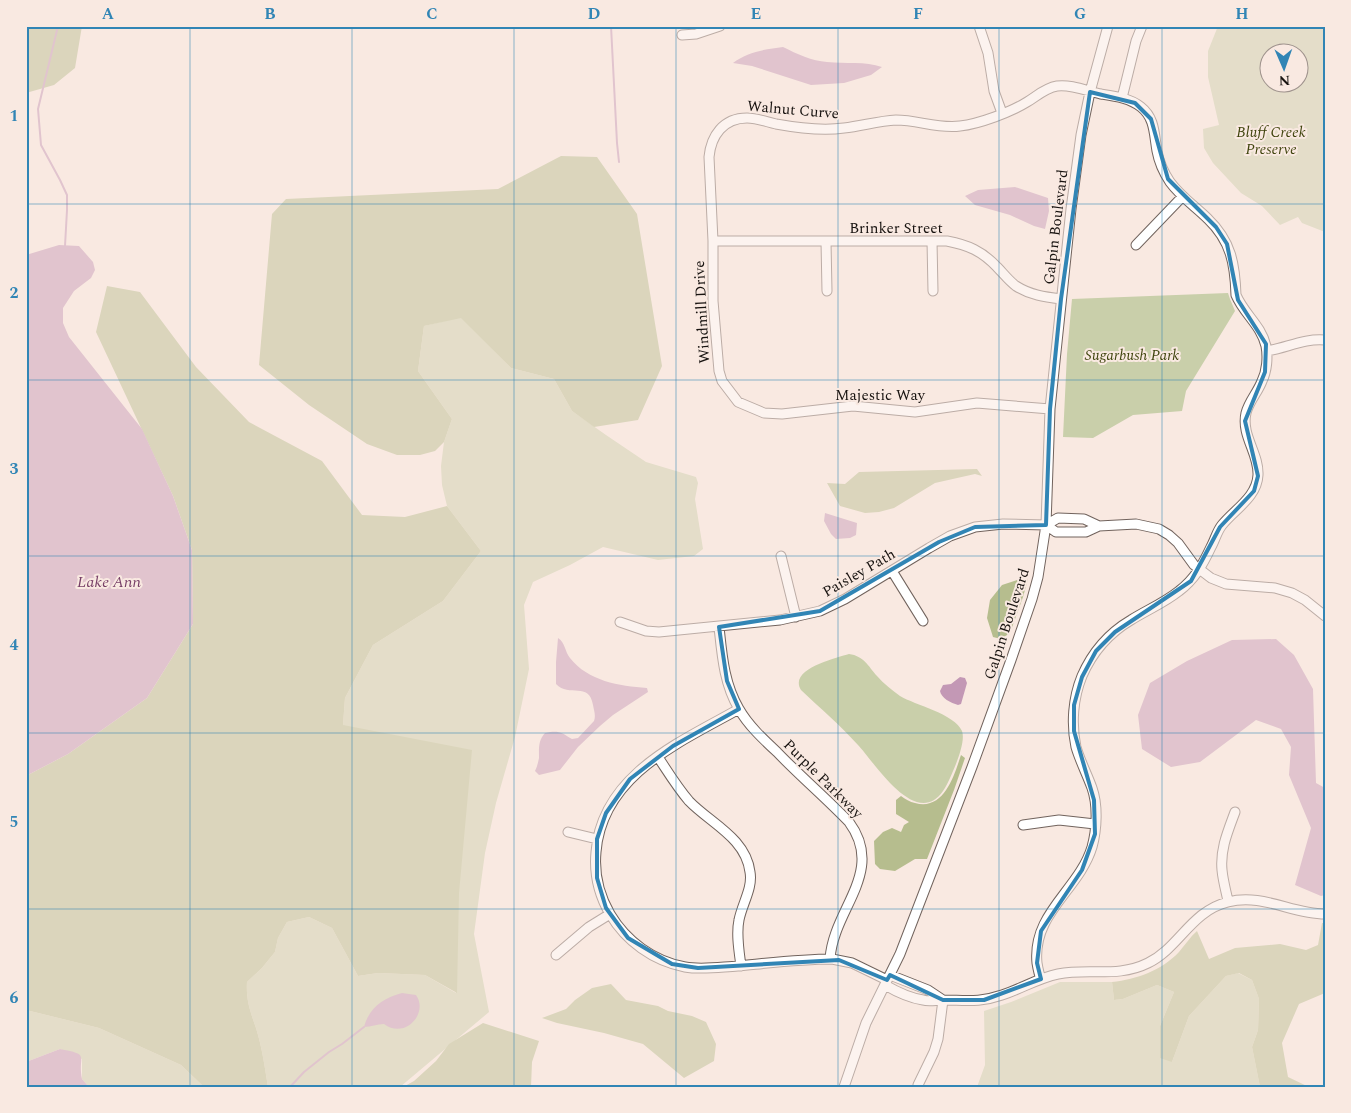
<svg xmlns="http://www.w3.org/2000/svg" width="1351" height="1113" viewBox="0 0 1351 1113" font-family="Spectral,serif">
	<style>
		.green { fill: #c9cfaa; fill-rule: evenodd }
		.forest { fill: #b6bd8e }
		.water { fill: #c398b5 }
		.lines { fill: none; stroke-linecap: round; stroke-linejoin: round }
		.stream { stroke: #c398b5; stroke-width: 2 }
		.minor-casing { stroke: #71635d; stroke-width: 11 }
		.minor { stroke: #fff; stroke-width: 9 }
		.marked { fill: none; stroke: #3185b5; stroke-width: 4; stroke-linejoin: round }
		.grid { fill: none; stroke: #3185b5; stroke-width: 1; stroke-opacity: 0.55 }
		.labels { text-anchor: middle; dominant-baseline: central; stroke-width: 4; stroke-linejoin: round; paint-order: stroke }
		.street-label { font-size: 15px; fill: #181310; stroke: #f9e9e1 }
		.park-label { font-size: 15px; font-style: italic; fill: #3f440d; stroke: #f9e9e1 }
		.water-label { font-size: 16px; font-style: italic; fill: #773f67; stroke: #f9e9e1 }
		.neatline { fill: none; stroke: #3185b5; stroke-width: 2 }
		.grid-label { font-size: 16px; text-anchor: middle; font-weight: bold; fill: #3185b5 }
	</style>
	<rect width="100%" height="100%" fill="#f9e9e1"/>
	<path class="green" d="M1218,26H1325V232L1302,223L1298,217L1280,225L1262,206L1241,193L1213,163L1204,148L1203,129L1219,125L1208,77V51ZM1268,52H1298V82H1268Z
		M1228,293L1230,299L1235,311L1186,391L1182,411L1133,415L1093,438L1063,437L1067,354L1072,299Z
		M461,317L511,368L554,379L572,411L606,435L646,462L696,477L698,483L695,499L703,549L694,556L658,560L603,547L570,565L533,582L524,605L529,669L515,737L496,803L485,853L474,934L489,1012L400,1087H268C265,1068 262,1047 256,1028C250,1011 246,1000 247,982L262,968L275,952L278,938L287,922L309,917L332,928L358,976L378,973L425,975L456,993L343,725L345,698L373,645L443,601L481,551L447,506L442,485L441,466L444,442L452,419L418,371L424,326Z
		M849,654C864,656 868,666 877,676C884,684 892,690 900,696C915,705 955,714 962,731C966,742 955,767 950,778C948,782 946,787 943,791C916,830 875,763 858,745C840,725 820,708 801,690C788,669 836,658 849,654Z
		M1238,973L1252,980L1259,999L1258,1030L1252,1047L1260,1087H977L985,1065L984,1011L1011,1002L1060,982H1112L1114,1000L1123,999L1157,985L1174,992L1160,1026L1172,1062L1189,1016L1226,976Z
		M26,1010L99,1028L181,1065L204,1087H89L82,1079V1059L60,1049L26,1062Z"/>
	<path class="forest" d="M26,26H82L75,68L54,85L26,93Z
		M561,156L597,157L637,214L662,366L638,420L594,427L572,411L554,379L511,368L461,318L424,326L418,371L452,419L444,442L435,451L420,455H397L367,444L309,405L259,365L272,214L286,199L498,189Z
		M107,286L140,292L196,367L249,422L322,461L362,515L405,517L447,506L481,551L443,601L373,645L345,698L343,725L472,750L459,893L457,993L425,975L378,973L358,976L332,928L309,917L287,922L278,938L275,952L262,968L247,982C246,1000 250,1011 256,1028C262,1047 265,1068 268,1087H204L181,1065L99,1028L26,1010V776L68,754L147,698L193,624L192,550L173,496L96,332Z
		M977,469L982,476L975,474L935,483L894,508L879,512L865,513L840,506L827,483L845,484L859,472Z
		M1023,578L1028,579L1023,597L1010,633L1001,639L993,637L987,618L990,600L1002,585Z
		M961,755L965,758L954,790L927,859H915L895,871L880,869L875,864L874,841L883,832L892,828L901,832L904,825L909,822L896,814V800L901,796C905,799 910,802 915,803C944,811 954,776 961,755Z
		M1322,923H1325V993L1299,1004L1282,1043L1288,1077L1309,1087H1260L1252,1047L1258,1030L1259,999L1252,980L1239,973L1226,976L1189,1016L1172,1062L1160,1058V1026L1174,992L1157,985L1123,999L1114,1000L1112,982C1137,979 1161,971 1179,952C1185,945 1190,937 1197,931L1209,959L1235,948L1280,944L1306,950L1318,945Z
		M611,984L626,1000L658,1006L668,1011L692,1016L706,1022L716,1044L714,1061L684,1078L643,1044L604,1033L557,1023L542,1018L566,1009L575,1000L592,988Z
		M483,1023L539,1041L532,1062L531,1087H403L414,1081L436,1061L449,1044Z"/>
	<path class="water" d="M783,47C797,54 812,61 827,62C846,64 865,61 882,67L871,75L844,83L811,85L752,66L733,63C747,52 766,49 783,47Z
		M1015,187L1048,198L1049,211L1045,229L1034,226L1010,215L975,205L965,196L978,190Z
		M59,245L79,246L93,262L95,270L91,278L74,291L63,308V323L69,337L142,429L173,496L192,550L193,624L147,698L68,754L26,776V255Z
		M825,513L857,523L856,535L850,538L836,539L831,534L824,521Z
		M558,638C565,642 565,652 570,658C588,681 619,686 647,688L648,692L613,715L600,726L578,747L560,770L539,775L535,771C537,767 538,763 539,758C539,748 538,741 545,733C558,730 561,732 572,739L578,738L594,721C596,715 594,711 593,705C589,681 569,698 556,684V662Z
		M1276,639L1294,655L1313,689L1316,783L1325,788V895L1321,896L1295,885L1311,828L1289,775L1291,747L1281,729L1256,720L1200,762L1171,767L1142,749L1138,715L1150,683L1187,661L1232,640Z
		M960,677L965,678L967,683L961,704L958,705C951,703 941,698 940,691L943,685L951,684Z
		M402,993L416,995C429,1013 405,1040 384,1024C377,1024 371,1027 364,1027C369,1008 383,998 402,993Z
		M60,1049C92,1055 77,1055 82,1079L89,1087H26V1062Z"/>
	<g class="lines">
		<path class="stream" d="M58,26L38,109L41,145L60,180L67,195V210L65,246
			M611,26L617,143L619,162
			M290,1087L304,1072L329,1052L342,1044L364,1027"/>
		<g class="minor-casing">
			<path id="minor" d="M979,26L988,53L994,91L1002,113
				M682,35L696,34L720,26
				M1122,98L1136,41L1142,26
				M713,241H947C968,245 982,251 997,267C1003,273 1009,281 1016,286C1030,295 1045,297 1061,299
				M932,241L933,291
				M826,242L827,291
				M1136,245L1183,196
				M1267,351C1286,348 1305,338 1325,340
				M1046,525L1058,518L1084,519L1099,526
				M781,556L796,617
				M892,571L923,621
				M620,622L646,631L659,632L780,620L820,611L845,599L929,548L950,536L975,527L1003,524L1046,525L1056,532H1086L1099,526L1136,524L1159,529L1169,535L1178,543L1194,565L1211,578L1226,584L1275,588L1292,593L1305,600L1325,616
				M719,627C722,655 724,684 739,709C748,725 763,739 777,752C800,776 826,798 849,822C886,872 833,909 830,959
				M739,709C680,742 602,775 596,852C594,873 599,895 610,914C626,941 653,961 685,967C702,970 720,967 738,966C769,963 801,959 832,959L852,963L887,980
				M658,757C668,772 677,787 689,801C710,823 746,838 750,872C753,888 742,904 739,920C736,934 739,951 741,966
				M1023,825L1059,820L1095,824
				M568,832L597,839
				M1228,901C1226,891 1223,881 1222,870C1220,849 1228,831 1235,812
				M556,955L589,927L610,914
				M890,975L928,990L943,1000
				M1041,979C1039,974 1038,969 1037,963C1032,913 1079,890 1092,847C1097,829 1098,805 1092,788C1087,774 1080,761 1076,747C1071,724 1073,698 1082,676C1092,653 1109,633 1131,620C1147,610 1164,603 1179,591C1195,579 1203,564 1211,547C1215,540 1217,531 1222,525C1235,509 1257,497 1258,475C1259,453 1241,436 1246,413C1249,401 1258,392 1262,381C1267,371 1268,357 1266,346C1261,325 1244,314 1236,295C1235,264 1231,241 1208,219C1196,207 1181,197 1170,182C1164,173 1159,162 1157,151C1154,134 1155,118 1141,107C1130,98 1114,96 1101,94C1087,91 1071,84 1057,86C1045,88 1037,96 1027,102C1011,112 979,124 960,126C938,129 918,120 896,120C878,121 862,126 844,128C822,131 798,128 776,124C767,122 757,118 747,118C723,118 711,136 709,157L713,241V301L719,371L722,381L738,402L764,413L782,414L853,406L915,412L977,403L1050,409
				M885,985C897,992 910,998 923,1000C929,1002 936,1000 942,1000C965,1000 979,1003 1002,995C1021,989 1038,978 1058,974C1089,968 1118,978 1148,963C1179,948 1191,911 1228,902C1262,893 1292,914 1325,914
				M918,1085L934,1052L938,1039L943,1000
				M844,1087L866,1023L900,954L972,767L1011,660L1032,599L1038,577L1046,525L1050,409L1071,209L1081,135L1090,92L1108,26"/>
		</g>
		<use href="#minor" class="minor"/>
	</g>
	<path d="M0 0H1351V1113H0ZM1090,92L1135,103L1151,119L1168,179L1216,227L1227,244L1238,300L1266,344L1265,372L1245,421L1258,476L1254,491L1220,527L1191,581L1115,632L1096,651L1082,677L1074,705V731L1094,800L1095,834L1082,870L1041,931L1037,963L1041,979L984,1000H943L890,975L887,980L839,960L698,968L672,964L628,938L606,908L597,878V839L606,813L630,779L673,746L739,709L727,681L719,627L820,611L939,542L975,527L1046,525L1050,409L1061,299Z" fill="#f9e9e1" fill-opacity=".55" fill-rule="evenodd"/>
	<path class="marked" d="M1090,92L1135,103L1151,119L1168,179L1216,227L1227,244L1238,300L1266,344L1265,372L1245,421L1258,476L1254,491L1220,527L1191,581L1115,632L1096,651L1082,677L1074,705V731L1094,800L1095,834L1082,870L1041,931L1037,963L1041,979L984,1000H943L890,975L887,980L839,960L698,968L672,964L628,938L606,908L597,878V839L606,813L630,779L673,746L739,709L727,681L719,627L820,611L939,542L975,527L1046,525L1050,409L1061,299Z"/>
	<path class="grid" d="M190,26V1087M352,26V1087M514,26V1087M676,26V1087M838,26V1087M999,26V1087M1162,26V1087M26,204H1325M26,380H1325M26,556H1325M26,733H1325M26,909H1325"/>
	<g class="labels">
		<g class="street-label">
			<text transform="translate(793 110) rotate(5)">Walnut Curve</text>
			<text transform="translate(1056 227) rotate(-83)">Galpin Boulevard</text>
			<text x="896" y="228">Brinker Street</text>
			<text transform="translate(702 312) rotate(-93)">Windmill Drive</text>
			<text x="880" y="395">Majestic Way</text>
			<text transform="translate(859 573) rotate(-30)">Paisley Path</text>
			<text transform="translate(1007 624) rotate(-72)">Galpin Boulevard</text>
			<text transform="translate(823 779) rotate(45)">Purple Parkway</text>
		</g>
		<g class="park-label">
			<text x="1271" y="132">Bluff Creek<tspan x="1271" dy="17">Preserve</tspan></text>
			<text x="1132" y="355">Sugarbush Park</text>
		</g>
		<g class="water-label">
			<text x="109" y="582">Lake Ann</text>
		</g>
	</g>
	<rect width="1351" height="1113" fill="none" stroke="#f9e9e1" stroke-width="55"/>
	<g transform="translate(1284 68) rotate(178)"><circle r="24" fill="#f9e9e1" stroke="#9f938d"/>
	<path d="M0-4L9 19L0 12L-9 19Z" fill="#3185b5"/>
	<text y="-8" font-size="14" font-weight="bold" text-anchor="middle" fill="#181310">N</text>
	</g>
	<rect x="28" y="28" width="1296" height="1058" class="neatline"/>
	<g class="grid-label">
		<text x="108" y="19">A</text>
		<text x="270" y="19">B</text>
		<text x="432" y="19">C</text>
		<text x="594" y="19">D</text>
		<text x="756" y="19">E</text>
		<text x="918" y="19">F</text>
		<text x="1080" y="19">G</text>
		<text x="1242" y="19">H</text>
		<text x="14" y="121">1</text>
		<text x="14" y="298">2</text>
		<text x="14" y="474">3</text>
		<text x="14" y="650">4</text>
		<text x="14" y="827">5</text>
		<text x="14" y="1003">6</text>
	</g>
</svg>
